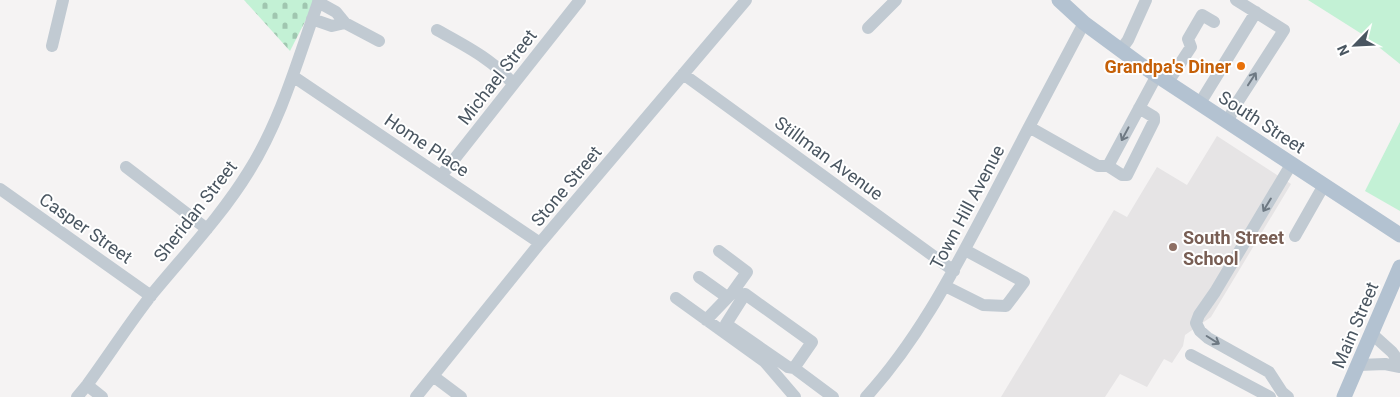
<svg xmlns="http://www.w3.org/2000/svg" width="1400" height="397" viewBox="0 0 1400 397" font-family="Roboto,sans-serif">
	<style>
		.education { fill: #e6e4e5 }
		.green { fill: #c3f1d5 }
		.cemetery { fill: url(#cemetery-stones) }
		.lines { fill: none; stroke-linecap: round; stroke-linejoin: round }
		.minor { stroke: #c1cad2; stroke-width: 12 }
		.major { stroke: #b3c2d1; stroke-width: 15 }
		.oneway { stroke: #6e7983 }
		.food-dot { fill: #e8710a; stroke: #fff; stroke-width: 2 }
		.education-dot { fill: #8d6e63; stroke: #fff; stroke-width: 2 }
		.labels { text-anchor: middle; dominant-baseline: central; stroke-width: 4; stroke-linejoin: round; paint-order: stroke }
		.food-label { font-size: 18px; font-weight: bold; fill: #c56008; stroke: #fff; text-anchor: end }
		.street-label { font-size: 18px; fill: #4a5661; stroke: #fff }
		.education-label { font-size: 18px; font-weight: bold; fill: #785e54; stroke: #fff; text-anchor: start }
	</style>
	<defs>
		<pattern id="cemetery-stones" width="16" height="16" patternUnits="userSpaceOnUse" patternTransform="scale(1.25)"><rect width="16" height="16" fill="#c3f1d5"/><path d="M2 7V4a2 2 0 0 1 4 0v3zM10 15v-3a2 2 0 0 1 4 0v3z" fill="#a0c6b0"/></pattern>
	</defs>
	<rect width="100%" height="100%" fill="#f5f3f3"/>
	<path class="education" d="M1217,136L1291,184L1211,317L1185,335L1183,346L1172,363L1164,359L1147,387L1120,374L1105,397H1001L1114,210L1127,217L1157,167L1187,185Z"/>
	<path class="green" d="M1308,0H1400V64L1365,36Z
		M1400,122V211L1365,191Z"/>
	<path class="cemetery" d="M244,0H316L290,51Z"/>
	<g class="lines">
		<path class="minor" d="M318,2L336,12L345,23L379,41
			M312,19L332,26L345,23
			M868,28L896,0
			M437,30C464,45 494,60 513,84
			M52,46L63,0
			M1120,51L1128,40L1146,0
			M683,74L954,271
			M294,77L540,243
			M1168,82L1191,47L1188,39L1202,15L1214,22
			M1200,103L1256,12
			M1228,121L1235,106L1284,30L1236,0
			M1029,127L1098,166H1108L1157,75
			M1108,166L1122,175H1127L1154,121V117L1139,108
			M126,167L207,229
			M441,176L580,0
			M0,189L151,296
			M1295,236L1324,185
			M699,277L727,297
			M945,286L983,305L1006,306L1024,282L965,250
			M676,298L765,362L795,397
			M706,320L732,293L747,272L719,251
			M1372,334L1392,352L1400,363
			M1191,355L1270,397
			M1359,365L1385,364L1400,367
			M794,368L812,342L745,294L726,324L788,367L794,368L833,397
			M433,376L461,397
			M87,385L102,397
			M77,397L87,385C109,355 130,322 153,293C186,253 222,215 249,171C282,118 298,58 319,0
			M416,397L540,243L746,0
			M866,397C919,339 954,270 990,202C1021,142 1052,83 1084,23
			M1288,397L1282,392L1269,372L1208,338L1200,331L1196,323L1199,315L1215,292L1292,163"/>
		<path class="major" d="M1059,0L1084,23L1141,65L1400,235
			M1344,397L1400,267"/>
	</g>
	<defs><path id="oneway-shaft" d="M-6 0H5M1.5-3L5.5 0L1.5 3" fill="none" stroke-width="1.6" stroke-linecap="round" stroke-linejoin="round" transform="scale(1.25)"/></defs>
	<g class="oneway">
		<use href="#oneway-shaft" transform="translate(1252 79) rotate(-57)"/>
		<use href="#oneway-shaft" transform="translate(1125 134) rotate(118)"/>
		<use href="#oneway-shaft" transform="translate(1267 205) rotate(121)"/>
		<use href="#oneway-shaft" transform="translate(1213 340) rotate(32)"/>
	</g>
	<circle class="food-dot" cx="1241" cy="66" r="5"/>
	<circle class="education-dot" cx="1173" cy="247" r="5"/>
	<g class="labels">
		<g class="food-label">
			<text x="1231" y="66">Grandpa's Diner</text>
		</g>
		<g class="street-label">
			<text transform="translate(497 77) rotate(-52)">Michael Street</text>
			<text transform="translate(1262 122) rotate(33)">South Street</text>
			<text transform="translate(427 145) rotate(34)">Home Place</text>
			<text transform="translate(829 158) rotate(36)">Stillman Avenue</text>
			<text transform="translate(566 186) rotate(-50)">Stone Street</text>
			<text transform="translate(967 207) rotate(-62)">Town Hill Avenue</text>
			<text transform="translate(195 211) rotate(-52)">Sheridan Street</text>
			<text transform="translate(86 228) rotate(35)">Casper Street</text>
			<text transform="translate(1355 325) rotate(-67)">Main Street</text>
		</g>
		<g class="education-label">
			<text x="1183" y="237">South Street<tspan x="1183" dy="21">School</tspan></text>
		</g>
	</g>
	<g transform="translate(1355 45) rotate(246)" stroke="#ffffff" stroke-width="4" paint-order="stroke">
	<path d="M0-4L9 19L0 12L-9 19Z" fill="#4a5661"/>
	<text y="-8" font-size="14" font-weight="bold" text-anchor="middle" fill="#4a5661">N</text>
	</g>
</svg>
